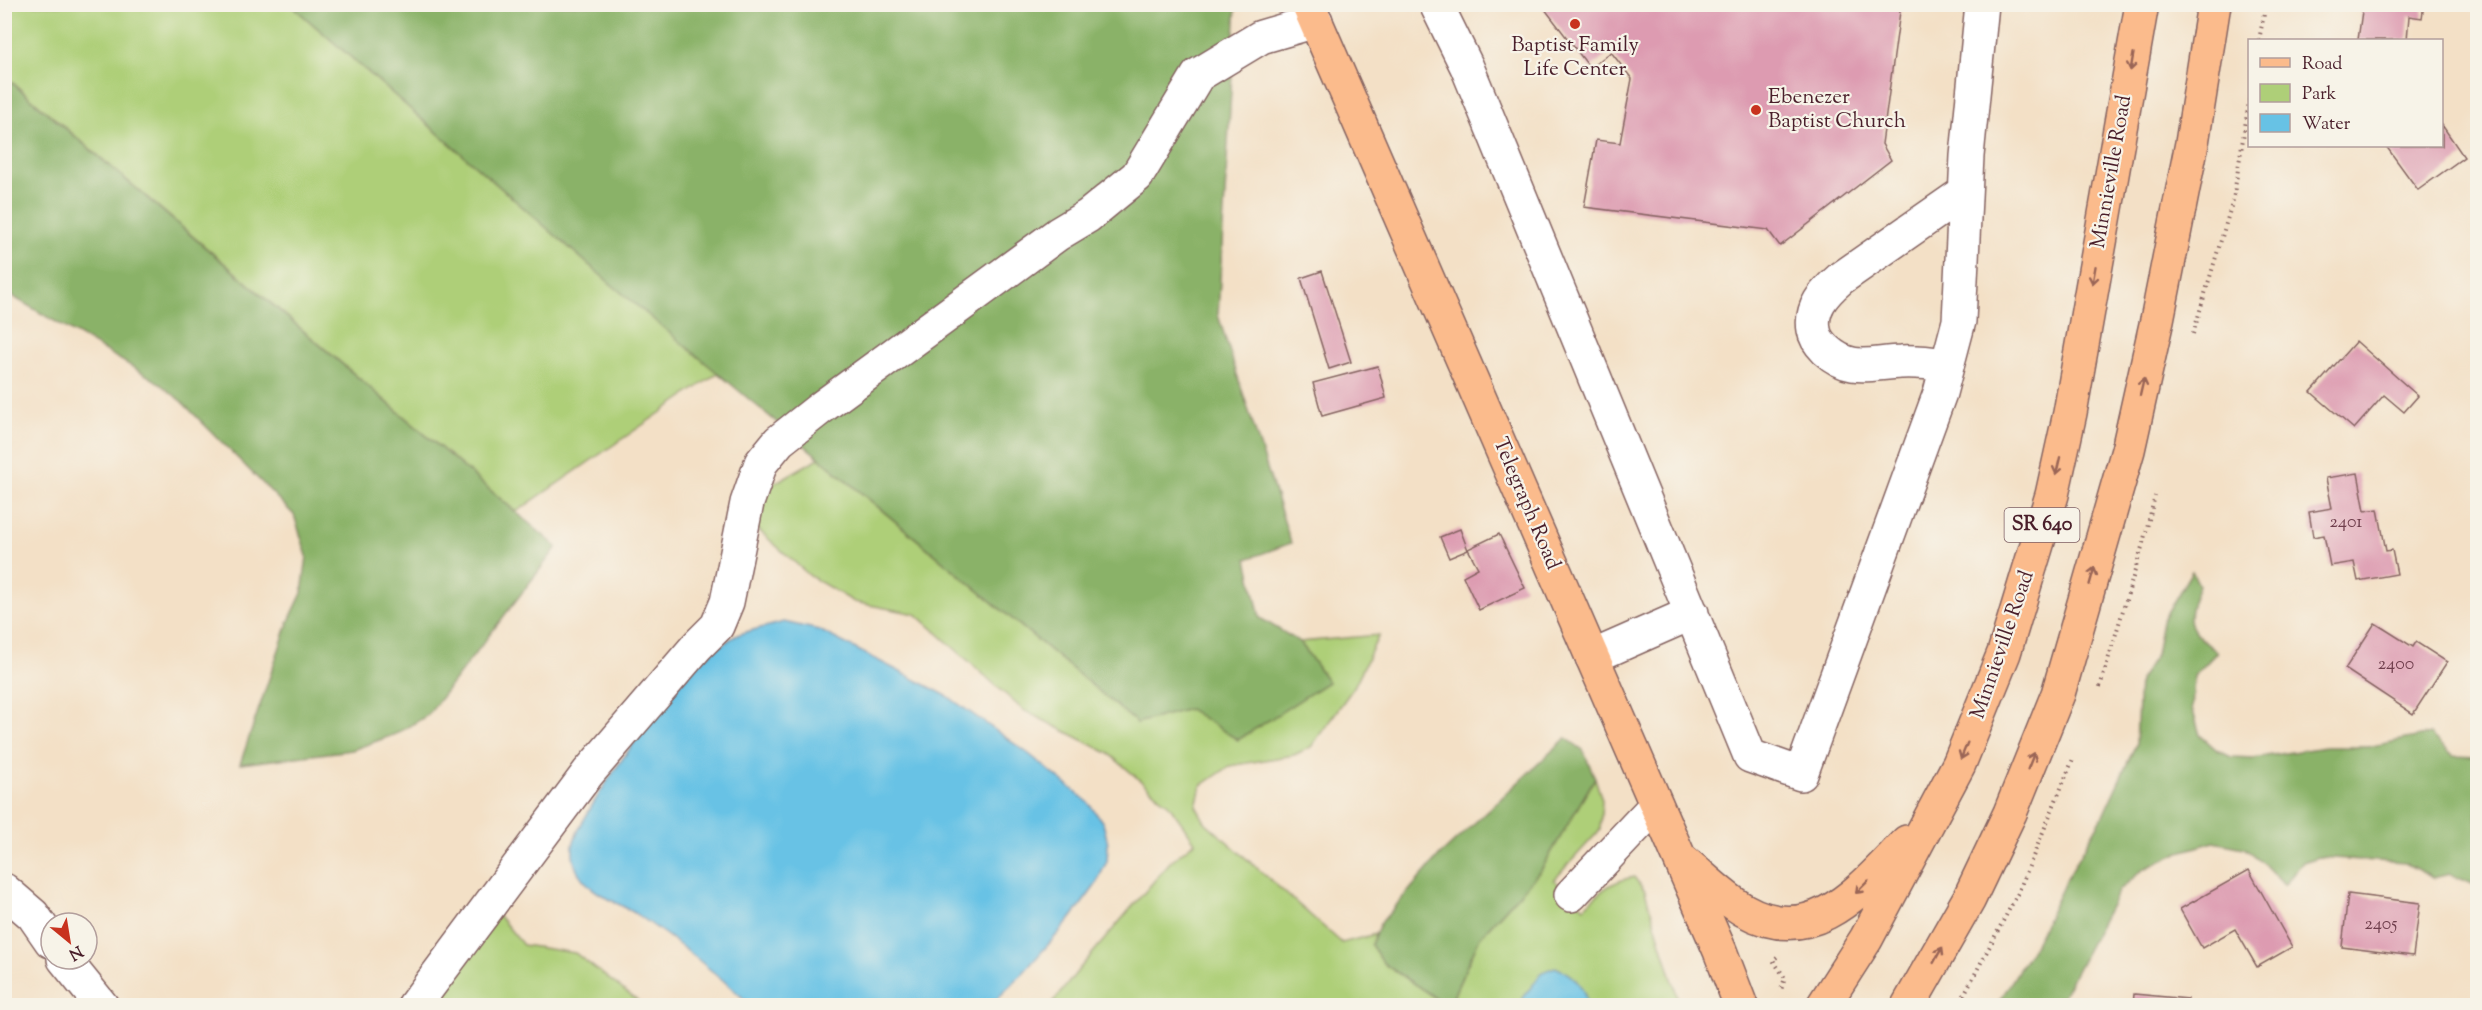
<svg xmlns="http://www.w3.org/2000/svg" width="2482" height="1010" viewBox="0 0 2482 1010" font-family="'Sorts Mill Goudy',serif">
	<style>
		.green { fill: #aecf78; stroke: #7c7752; stroke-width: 1.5 }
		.forest { fill: #8ab268; stroke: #6a684a; stroke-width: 1.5 }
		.water { fill: #67c2e5; stroke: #587088; stroke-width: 1.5 }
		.building { fill: #dd9bb1 }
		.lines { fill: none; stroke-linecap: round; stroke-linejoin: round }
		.minor-casing { stroke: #856361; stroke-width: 36 }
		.major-casing { stroke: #856361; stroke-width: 36 }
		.path { stroke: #856361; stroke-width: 4; stroke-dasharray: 1.5 4.5; stroke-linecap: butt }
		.minor { stroke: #fff; stroke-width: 33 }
		.major { stroke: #fbbb8c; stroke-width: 33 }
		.oneway { stroke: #9a6557 }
		.poi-dot { fill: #c8321e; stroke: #f7f3e8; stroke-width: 2 }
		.labels { text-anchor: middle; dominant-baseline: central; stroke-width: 4.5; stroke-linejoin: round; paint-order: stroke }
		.number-label { font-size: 18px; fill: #6f3e4c }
		.shield { fill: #f7f3e8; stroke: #7e5f64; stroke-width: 1.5 }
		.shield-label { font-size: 20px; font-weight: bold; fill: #4a1f2b }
		.poi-label { font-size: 21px; fill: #4a1f2b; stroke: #f7f3e8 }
		.street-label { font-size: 21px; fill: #4a1f2b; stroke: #f7f3e8 }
	</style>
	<rect width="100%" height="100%" fill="#f7f3e8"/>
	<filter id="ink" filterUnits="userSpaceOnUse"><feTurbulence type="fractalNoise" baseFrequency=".0167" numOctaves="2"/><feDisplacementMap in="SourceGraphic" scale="12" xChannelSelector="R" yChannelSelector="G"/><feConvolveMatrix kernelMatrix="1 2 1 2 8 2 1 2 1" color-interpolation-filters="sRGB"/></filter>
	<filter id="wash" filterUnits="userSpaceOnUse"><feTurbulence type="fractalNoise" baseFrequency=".008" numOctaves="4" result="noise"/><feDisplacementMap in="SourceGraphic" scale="24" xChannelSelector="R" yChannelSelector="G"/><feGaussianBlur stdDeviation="1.35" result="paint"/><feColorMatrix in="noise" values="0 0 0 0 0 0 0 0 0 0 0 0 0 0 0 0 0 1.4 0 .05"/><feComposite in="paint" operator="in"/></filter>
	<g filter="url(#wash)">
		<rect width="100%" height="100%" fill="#f3e0c6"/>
		<path class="green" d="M5,5H291L611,284L718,373L516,512L5,76Z
			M819,458L1137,723L1189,709L1328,682L1300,642L1379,635L1354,687L1311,747L1294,755L1230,766L1201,786L1196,806L1205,822L1342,943L1376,934L1371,945L1384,964L1446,1005H1051L1080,968L1171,861L1195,842L1169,805L1108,753L1023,710L916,614L854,602L810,576L754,526L764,489Z
			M1595,778L1602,800L1600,830L1554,880L1584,907C1602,890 1609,882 1634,877L1645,891L1680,1005L1449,1006L1480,937L1541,870Z
			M498,915L523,945L575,953L643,1005L433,1006Z"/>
		<path class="forest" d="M291,5H1236L1218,315L1291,543L1247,559L1260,618L1300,642L1328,682L1238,740L1189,709L1137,723L611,284Z
			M4,76L557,547L428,715L396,734L352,750L240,764L288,623L302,593L307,556L294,515L180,400L155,380L5,292Z
			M2192,571L2199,585C2185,621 2185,627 2217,652L2194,676L2192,708L2200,735L2217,750L2231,757L2253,758L2325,747H2368L2430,734L2453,756L2477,757V886L2450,874L2433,878L2405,863L2319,857L2303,862L2284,885L2265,865L2244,848L2214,842L2180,852L2144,869L2119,890L2058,1005H1997L2035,944L2067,878L2102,818L2136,744L2139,680L2156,655L2162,621Z
			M1566,738L1583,750L1595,778L1541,870L1480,937L1449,1005H1446L1384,964L1371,945L1380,924L1440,855Z"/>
		<path class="water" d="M784,622L819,630L947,696L1029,754L1088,802L1103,823L1108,843L1107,861L1095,886L1069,921L1023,973L990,1006L751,1005C717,974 679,943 641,917C620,902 588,895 576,868C574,863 572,851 573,846C577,815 679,676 706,657C716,649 728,639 740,634C753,629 770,626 784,622Z
			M1555,967C1575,975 1583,985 1588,1005H1518L1542,972Z"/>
		<g id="blocks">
			<path class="building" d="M1541,4H1901L1882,144L1891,160L1780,246L1768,230L1584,207L1596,140L1620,143L1632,79L1611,52L1590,68Z
				M2363,4H2424L2422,18L2409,16L2407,40H2358Z
				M2442,125L2464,157L2418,190L2386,146H2442Z
				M1322,271L1351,362L1329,369L1301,278Z
				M2356,341L2418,396L2404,412L2384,395L2354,429L2311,392Z
				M1378,366L1386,398L1322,416L1313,383Z
				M2358,473L2365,511L2378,509L2386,551L2392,550L2397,574L2358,581L2354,562L2330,566L2324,535L2313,537L2309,512L2332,508L2326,478Z
				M1460,529L1468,550L1449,558L1440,537Z
				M1499,534L1525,588L1479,610L1463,576L1478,568L1468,549Z
				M2375,623L2413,647L2416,642L2447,662L2413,714L2345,669Z
				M2249,870L2292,947L2257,967L2235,929L2202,948L2180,909Z
				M2348,894L2420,903L2413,956L2342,947Z
				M2134,994L2188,999V1006H2133Z"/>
		</g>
	</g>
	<g filter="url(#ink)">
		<use href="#blocks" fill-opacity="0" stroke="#856361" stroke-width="1.5"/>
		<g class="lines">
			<g class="minor-casing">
				<path id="minor" d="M1436,4L1467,67L1750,756L1801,774L1940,393L1959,321L1967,156L1982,4
					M1947,365C1932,363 1917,361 1901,362C1871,363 1851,373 1826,350C1821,345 1815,338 1814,330C1810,308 1824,293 1840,279L1965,192
					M1592,657L1692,613
					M4,890L33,915L51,941
					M1571,895L1656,805
					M64,959L102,1006
					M414,1006L588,773L697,646L717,626L727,602L747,503L761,463L779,441L822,407L1058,234L1088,216L1137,176L1198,75L1261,37L1316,21"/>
			</g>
			<g class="major-casing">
				<path id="major" d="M1308,4L1720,951L1741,1006
					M1683,861C1703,877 1722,897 1744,910C1815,950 1863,886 1907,842
					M1823,1006L1866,939L1959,764L2004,653L2052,495L2070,413L2142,4
					M1908,1006L1969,899L2010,813L2058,694L2128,450L2157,320L2192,143L2214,4"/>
			</g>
			<path class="path" d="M2259,40L2266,4
				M2193,334L2233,200L2250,96
				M2100,687L2142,547L2155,496
				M1777,957L1773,960L1785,978L1781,990
				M1958,1006L2018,893L2073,759"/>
			<use href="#minor" class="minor"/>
			<use href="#major" class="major"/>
		</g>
		<defs><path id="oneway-shaft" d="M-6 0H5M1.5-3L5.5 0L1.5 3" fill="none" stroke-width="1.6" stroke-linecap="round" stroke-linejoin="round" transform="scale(1.5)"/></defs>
		<g class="oneway">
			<use href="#oneway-shaft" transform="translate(2132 62) rotate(100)"/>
			<use href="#oneway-shaft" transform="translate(2094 275) rotate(100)"/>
			<use href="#oneway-shaft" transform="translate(2142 387) rotate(-77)"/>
			<use href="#oneway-shaft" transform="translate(2058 466) rotate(103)"/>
			<use href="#oneway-shaft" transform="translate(2092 576) rotate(-74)"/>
			<use href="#oneway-shaft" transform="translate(1964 751) rotate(112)"/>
			<use href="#oneway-shaft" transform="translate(2031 761) rotate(-68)"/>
			<use href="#oneway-shaft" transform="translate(1862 887) rotate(135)"/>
			<use href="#oneway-shaft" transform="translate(1938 955) rotate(-61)"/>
		</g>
	</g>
	<g class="poi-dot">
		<circle cx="1575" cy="24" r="6"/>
		<circle cx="1756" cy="110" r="6"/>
	</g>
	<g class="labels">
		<g class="number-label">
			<text x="2346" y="523">2401</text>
			<text x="2396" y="665">2400</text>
			<text x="2381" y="925">2405</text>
		</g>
		<rect class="shield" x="2004.5" y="508" width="75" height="34" rx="4.5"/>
		<g class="shield-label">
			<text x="2042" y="525">SR 640</text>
		</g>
		<g class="poi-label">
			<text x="1575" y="46">Baptist Family<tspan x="1575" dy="24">Life Center</tspan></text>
			<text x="1768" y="98" text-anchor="start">Ebenezer<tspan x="1768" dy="24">Baptist Church</tspan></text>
		</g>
		<g class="street-label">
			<text transform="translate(2112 172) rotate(-80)">Minnieville Road</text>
			<text transform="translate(1526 504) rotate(67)">Telegraph Road</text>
			<text transform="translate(2003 645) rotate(-71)">Minnieville Road</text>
		</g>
	</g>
	<rect width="2482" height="1010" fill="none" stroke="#f7f3e8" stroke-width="24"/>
	<rect x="2248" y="39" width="195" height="108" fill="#f7f3e8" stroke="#b29e9c" stroke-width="1.5"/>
	<rect x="2260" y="58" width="30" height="9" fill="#fbbb8c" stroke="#b29e9c" stroke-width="1.5"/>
	<text x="2302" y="69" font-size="18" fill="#4a1f2b">Road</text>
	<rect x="2260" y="84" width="30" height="18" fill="#aecf78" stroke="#b29e9c" stroke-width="1.5"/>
	<text x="2302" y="99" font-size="18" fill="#4a1f2b">Park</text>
	<rect x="2260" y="114" width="30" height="18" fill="#67c2e5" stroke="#b29e9c" stroke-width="1.5"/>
	<text x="2302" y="129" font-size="18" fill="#4a1f2b">Water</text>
	<g transform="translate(69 941) rotate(150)"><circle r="28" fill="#f7f3e8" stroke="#b29e9c" stroke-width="1.5"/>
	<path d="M0-4.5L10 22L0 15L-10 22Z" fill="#c8321e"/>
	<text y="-9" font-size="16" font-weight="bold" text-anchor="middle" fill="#4a1f2b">N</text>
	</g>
</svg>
